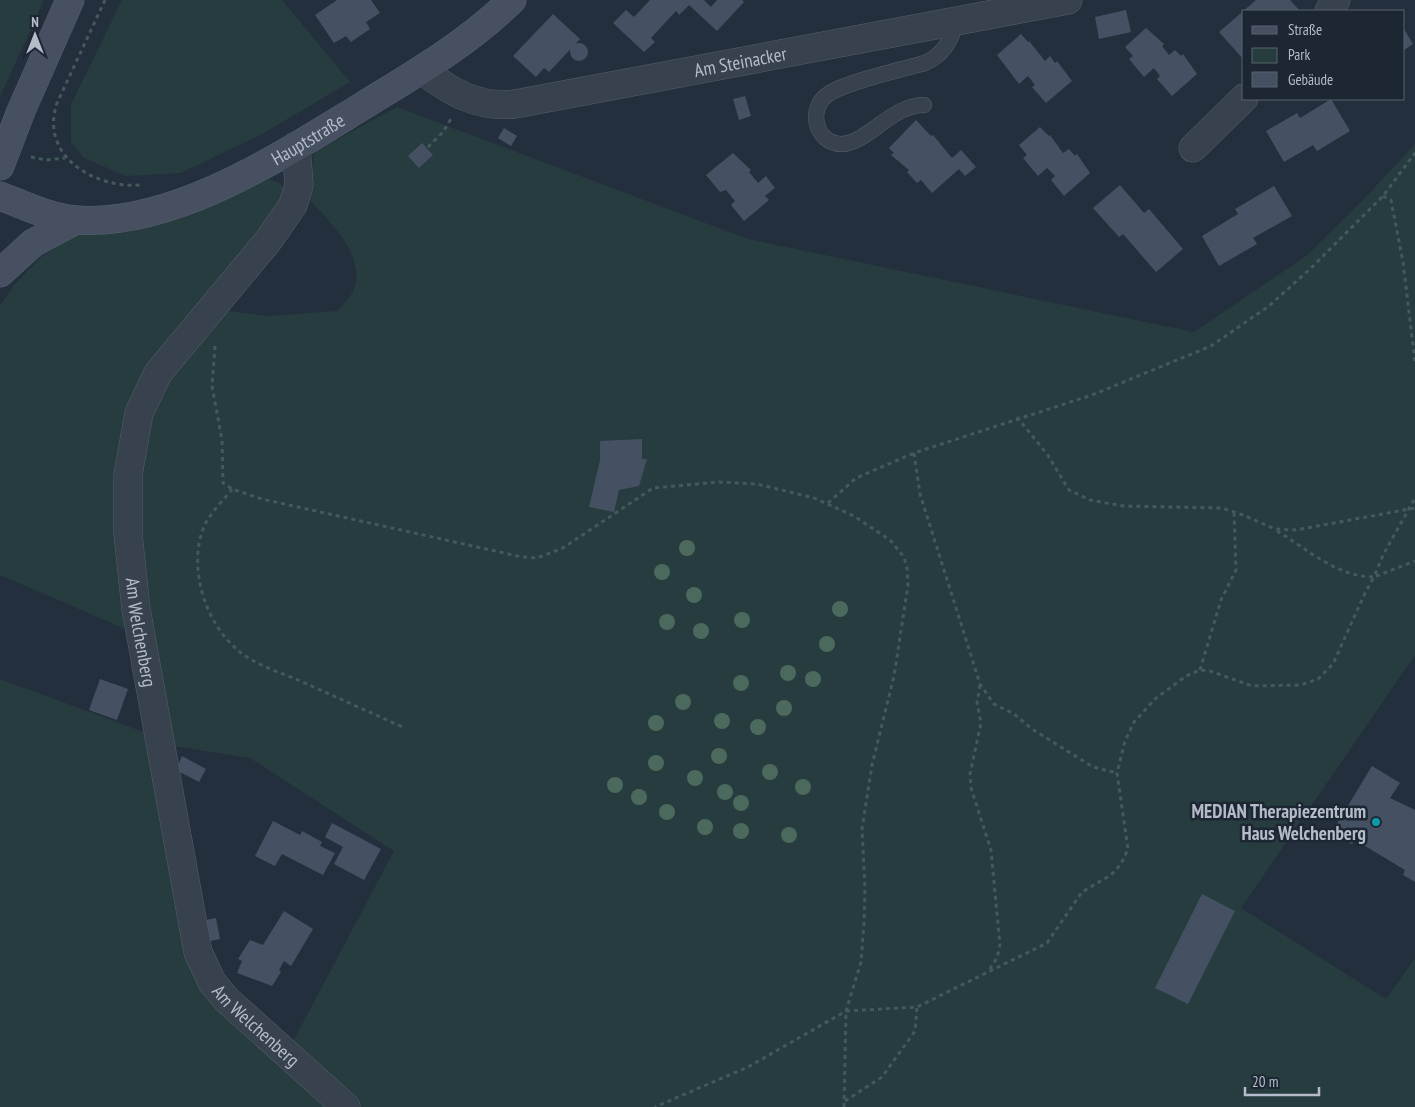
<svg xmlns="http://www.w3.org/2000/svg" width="1415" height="1107" viewBox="0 0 1415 1107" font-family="'PT Sans Narrow',sans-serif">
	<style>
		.green { fill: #263c3f }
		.building { fill: #455162 }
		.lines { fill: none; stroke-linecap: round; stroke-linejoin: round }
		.lane-casing { stroke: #565f6c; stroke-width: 16 }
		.street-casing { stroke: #565f6c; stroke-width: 29 }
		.secondary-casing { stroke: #565f6c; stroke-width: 29 }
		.path { stroke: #44595c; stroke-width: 3; stroke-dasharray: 4 4; stroke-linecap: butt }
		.lane { stroke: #38414e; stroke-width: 15 }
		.street { stroke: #38414e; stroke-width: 28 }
		.secondary { stroke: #465061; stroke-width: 28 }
		.tree { fill: #4b6a5d }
		.culture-dot { fill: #0f9aa8; stroke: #1d2633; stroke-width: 2 }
		.labels { text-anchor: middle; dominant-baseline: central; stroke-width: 5; stroke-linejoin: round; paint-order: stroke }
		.street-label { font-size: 19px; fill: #b4bcc9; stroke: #1d2633 }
		.poi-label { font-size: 19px; font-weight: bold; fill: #b4bcc9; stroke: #1d2633; text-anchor: end }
	</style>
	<rect width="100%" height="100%" fill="#242f3e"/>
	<path class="green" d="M0,0H44L0,97Z
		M122,0H282L350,82L262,134L181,173L126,176L84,158L71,142V105Z
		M397,107L748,239L1194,332L1306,256L1363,200L1415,144V655L1241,908L1386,999L1415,958V1107H362L290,1047L394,851L250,758L167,745L136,557L139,457L159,389L215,312L228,311L268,316L337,311C342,305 352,296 354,289C366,255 328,220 308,198L314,152Z
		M269,179L280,183L289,197L137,402L132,632L0,575V306L14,285L42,256L81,232L174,220Z
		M0,679L149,734L190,942L337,1107H0Z"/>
	<path class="building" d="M337,0H371L380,13L366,22L370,29L351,42L346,36L334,43L315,15Z
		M650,0H704L711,7L717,0H742L744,2L717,31L689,5L679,15L676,11L651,38L655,42L644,52L613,23L626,10L634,17Z
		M1256,0H1290L1300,11H1244V60L1219,32Z
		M1126,10L1131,32L1099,39L1095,17Z
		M553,14L580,39L549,72L544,68L536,77L513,56Z
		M1146,28L1164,44L1162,46L1169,55L1175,50L1181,56L1183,54L1197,74L1172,96L1157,79L1160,76L1154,68L1144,77L1129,59L1133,56L1125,47Z
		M1404,29L1413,44L1404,50Z
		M1021,34L1028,42L1029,41L1045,61L1050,56L1055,63L1057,61L1072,81L1046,103L1032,87L1035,85L1028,76L1019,84L997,55Z
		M570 52a9 9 0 1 1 18 0a9 9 0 1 1-18 0Z
		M745,96L751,116L739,120L733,99Z
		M1331,99L1350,131L1317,151L1313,145L1284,162L1266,131L1297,113L1300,118Z
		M916,120L931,136L933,135L952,158L961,150L976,167L965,176L959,169L932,193L921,180L917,183L907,172L909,170L891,155L894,153L889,148Z
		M1040,127L1049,136L1050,135L1063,153L1069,149L1075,156L1077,154L1090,173L1064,196L1051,180L1055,176L1047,168L1038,176L1023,158L1027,155L1019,145Z
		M504,128L517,136L511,146L498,138Z
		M422,143L433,155L419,168L408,156Z
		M733,153L751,170L749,172L758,183L766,176L775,188L765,196L769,200L744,221L731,205L735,201L726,190L720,192L706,175Z
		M1120,185L1144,213L1149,209L1183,249L1156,272L1123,234L1119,237L1093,208Z
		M1274,186L1292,216L1253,238L1257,244L1219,266L1202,236L1238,214L1235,209Z
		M642,439V459H647L639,486L619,490L614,512L589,507L600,460V441Z
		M100,679L128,689L117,720L89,710Z
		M182,756L206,769L199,782L176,770Z
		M1372,766L1400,783L1390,798L1415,810V882L1403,875L1405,870L1355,840L1352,844L1332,832Z
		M273,821L300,835L302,831L322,842L320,846L335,853L323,875L282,854L275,866L255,856Z
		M332,823L381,849L364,880L334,864L343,847L325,837Z
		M1202,894L1235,911L1188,1004L1155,988Z
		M284,911L313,929L291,966L284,961L279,970L281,972L272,986L237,973L242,961L238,959L250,940L263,945Z
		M216,918L220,939L205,942L201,921Z"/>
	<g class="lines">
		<g class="lane-casing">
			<path id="lane" d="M924,105C891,105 868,143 842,144C816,144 807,110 827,95C842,83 903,69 925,63C943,55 952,41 956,21"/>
		</g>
		<g class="street-casing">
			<g id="street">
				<path d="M1329,11L1336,0"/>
				<path id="s1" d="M422,70C451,92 477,108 515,104L1068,0"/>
				<path id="s2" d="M296,146L299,185L293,205L268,241L158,373L139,413L128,475V534L136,609L198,952L212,982L227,1000L346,1107"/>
				<path d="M1193,148L1244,98"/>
			</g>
		</g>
		<g class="secondary-casing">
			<g id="secondary">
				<path d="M0,166L21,111L70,0"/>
				<path id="s3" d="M0,196C24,205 50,218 76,220C173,227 281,156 361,107C413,75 467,44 512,0"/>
				<path d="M0,273L33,243L76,220"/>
			</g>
		</g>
		<path class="path" d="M105,0L57,103C39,156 95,189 141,185
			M428,147L443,132L452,117
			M31,157L46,160L65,158
			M1383,196L1391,200L1403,262L1415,362
			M215,346L212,386L222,440L223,483L232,489L262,499L522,557L537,558L563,548L653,488L719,482L757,484L814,498L854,516L890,540L904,557L907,568L908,585L894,676L872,765L862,829L865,889L864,923L861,962L846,1011L748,1067L655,1107
			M1017,417L1047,454L1069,490L1090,500L1123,506L1222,508L1243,515L1275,529L1296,530L1415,508
			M914,453L920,494L980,684L994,704L1014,714L1032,729L1093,767L1117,773
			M232,489C223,501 208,515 203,529C188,570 206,625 240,652C256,665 279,672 298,680C334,696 369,712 405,728
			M828,503L856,478L914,453L1092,395L1211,346L1269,306L1310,269L1383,196L1415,153
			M1277,531C1307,549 1337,577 1374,577L1383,555L1415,498
			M1200,670L1221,600L1236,570L1234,512
			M980,685L977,703L981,723L970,774L971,788L991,850L1000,945L997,958L989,970
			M845,1101L882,1077L915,1031L917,1007
			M844,1107L846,1011L917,1007L1047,943L1082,892L1111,875L1121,864L1128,849L1117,773L1125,741L1134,722L1155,699L1186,676L1200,670L1210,671L1252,686L1301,685L1318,679L1333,664L1365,593L1374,577L1415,561"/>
		<use href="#lane" class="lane"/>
		<use href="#street" class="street"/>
		<use href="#secondary" class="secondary"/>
	</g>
	<g class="tree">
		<circle cx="687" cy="548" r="8"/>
		<circle cx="662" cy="572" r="8"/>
		<circle cx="694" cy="595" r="8"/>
		<circle cx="840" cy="609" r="8"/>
		<circle cx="742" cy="620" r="8"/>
		<circle cx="667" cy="622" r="8"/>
		<circle cx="701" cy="631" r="8"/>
		<circle cx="827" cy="644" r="8"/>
		<circle cx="788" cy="673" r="8"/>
		<circle cx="813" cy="679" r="8"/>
		<circle cx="741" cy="683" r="8"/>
		<circle cx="683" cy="702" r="8"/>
		<circle cx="784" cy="708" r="8"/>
		<circle cx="722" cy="721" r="8"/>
		<circle cx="656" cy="723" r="8"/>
		<circle cx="758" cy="727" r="8"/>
		<circle cx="719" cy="756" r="8"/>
		<circle cx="656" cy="763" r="8"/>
		<circle cx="770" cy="772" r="8"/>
		<circle cx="695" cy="778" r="8"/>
		<circle cx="615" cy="785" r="8"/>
		<circle cx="803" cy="787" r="8"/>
		<circle cx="725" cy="792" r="8"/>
		<circle cx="639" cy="797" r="8"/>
		<circle cx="741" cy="803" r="8"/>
		<circle cx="667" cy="812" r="8"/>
		<circle cx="705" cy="827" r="8"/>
		<circle cx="741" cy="831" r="8"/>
		<circle cx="789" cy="835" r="8"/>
	</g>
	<circle class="culture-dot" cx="1376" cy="822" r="5"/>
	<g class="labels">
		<g class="street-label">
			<text stroke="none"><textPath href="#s1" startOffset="331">Am Steinacker</textPath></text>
			<text stroke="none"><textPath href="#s3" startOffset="329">Hauptstraße</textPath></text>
			<text stroke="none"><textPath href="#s2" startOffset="541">Am Welchenberg</textPath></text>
			<text stroke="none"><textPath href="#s2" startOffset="961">Am Welchenberg</textPath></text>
		</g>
		<g class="poi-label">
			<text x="1366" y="811">MEDIAN Therapiezentrum<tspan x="1366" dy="22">Haus Welchenberg</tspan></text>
		</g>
	</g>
	<rect x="1242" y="10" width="162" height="90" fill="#1d2633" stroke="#59626f"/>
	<rect x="1252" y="26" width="25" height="8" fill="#465061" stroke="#59626f"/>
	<text x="1288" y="35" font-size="15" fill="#b4bcc9">Straße</text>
	<rect x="1252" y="48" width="25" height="15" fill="#263c3f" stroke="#59626f"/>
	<text x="1288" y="60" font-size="15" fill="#b4bcc9">Park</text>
	<rect x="1252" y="72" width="25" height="15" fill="#455162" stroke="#59626f"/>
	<text x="1288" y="85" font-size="15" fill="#b4bcc9">Gebäude</text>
	<g transform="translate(35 35)" stroke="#1d2633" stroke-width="4" paint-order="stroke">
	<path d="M0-4L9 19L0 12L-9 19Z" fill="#b4bcc9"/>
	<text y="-8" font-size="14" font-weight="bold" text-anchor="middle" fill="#b4bcc9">N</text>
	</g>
	<path d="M1245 1087v8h74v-8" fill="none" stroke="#b4bcc9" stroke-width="2.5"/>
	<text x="1252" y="1087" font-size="15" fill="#b4bcc9" stroke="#1d2633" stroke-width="4" paint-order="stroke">20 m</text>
</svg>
